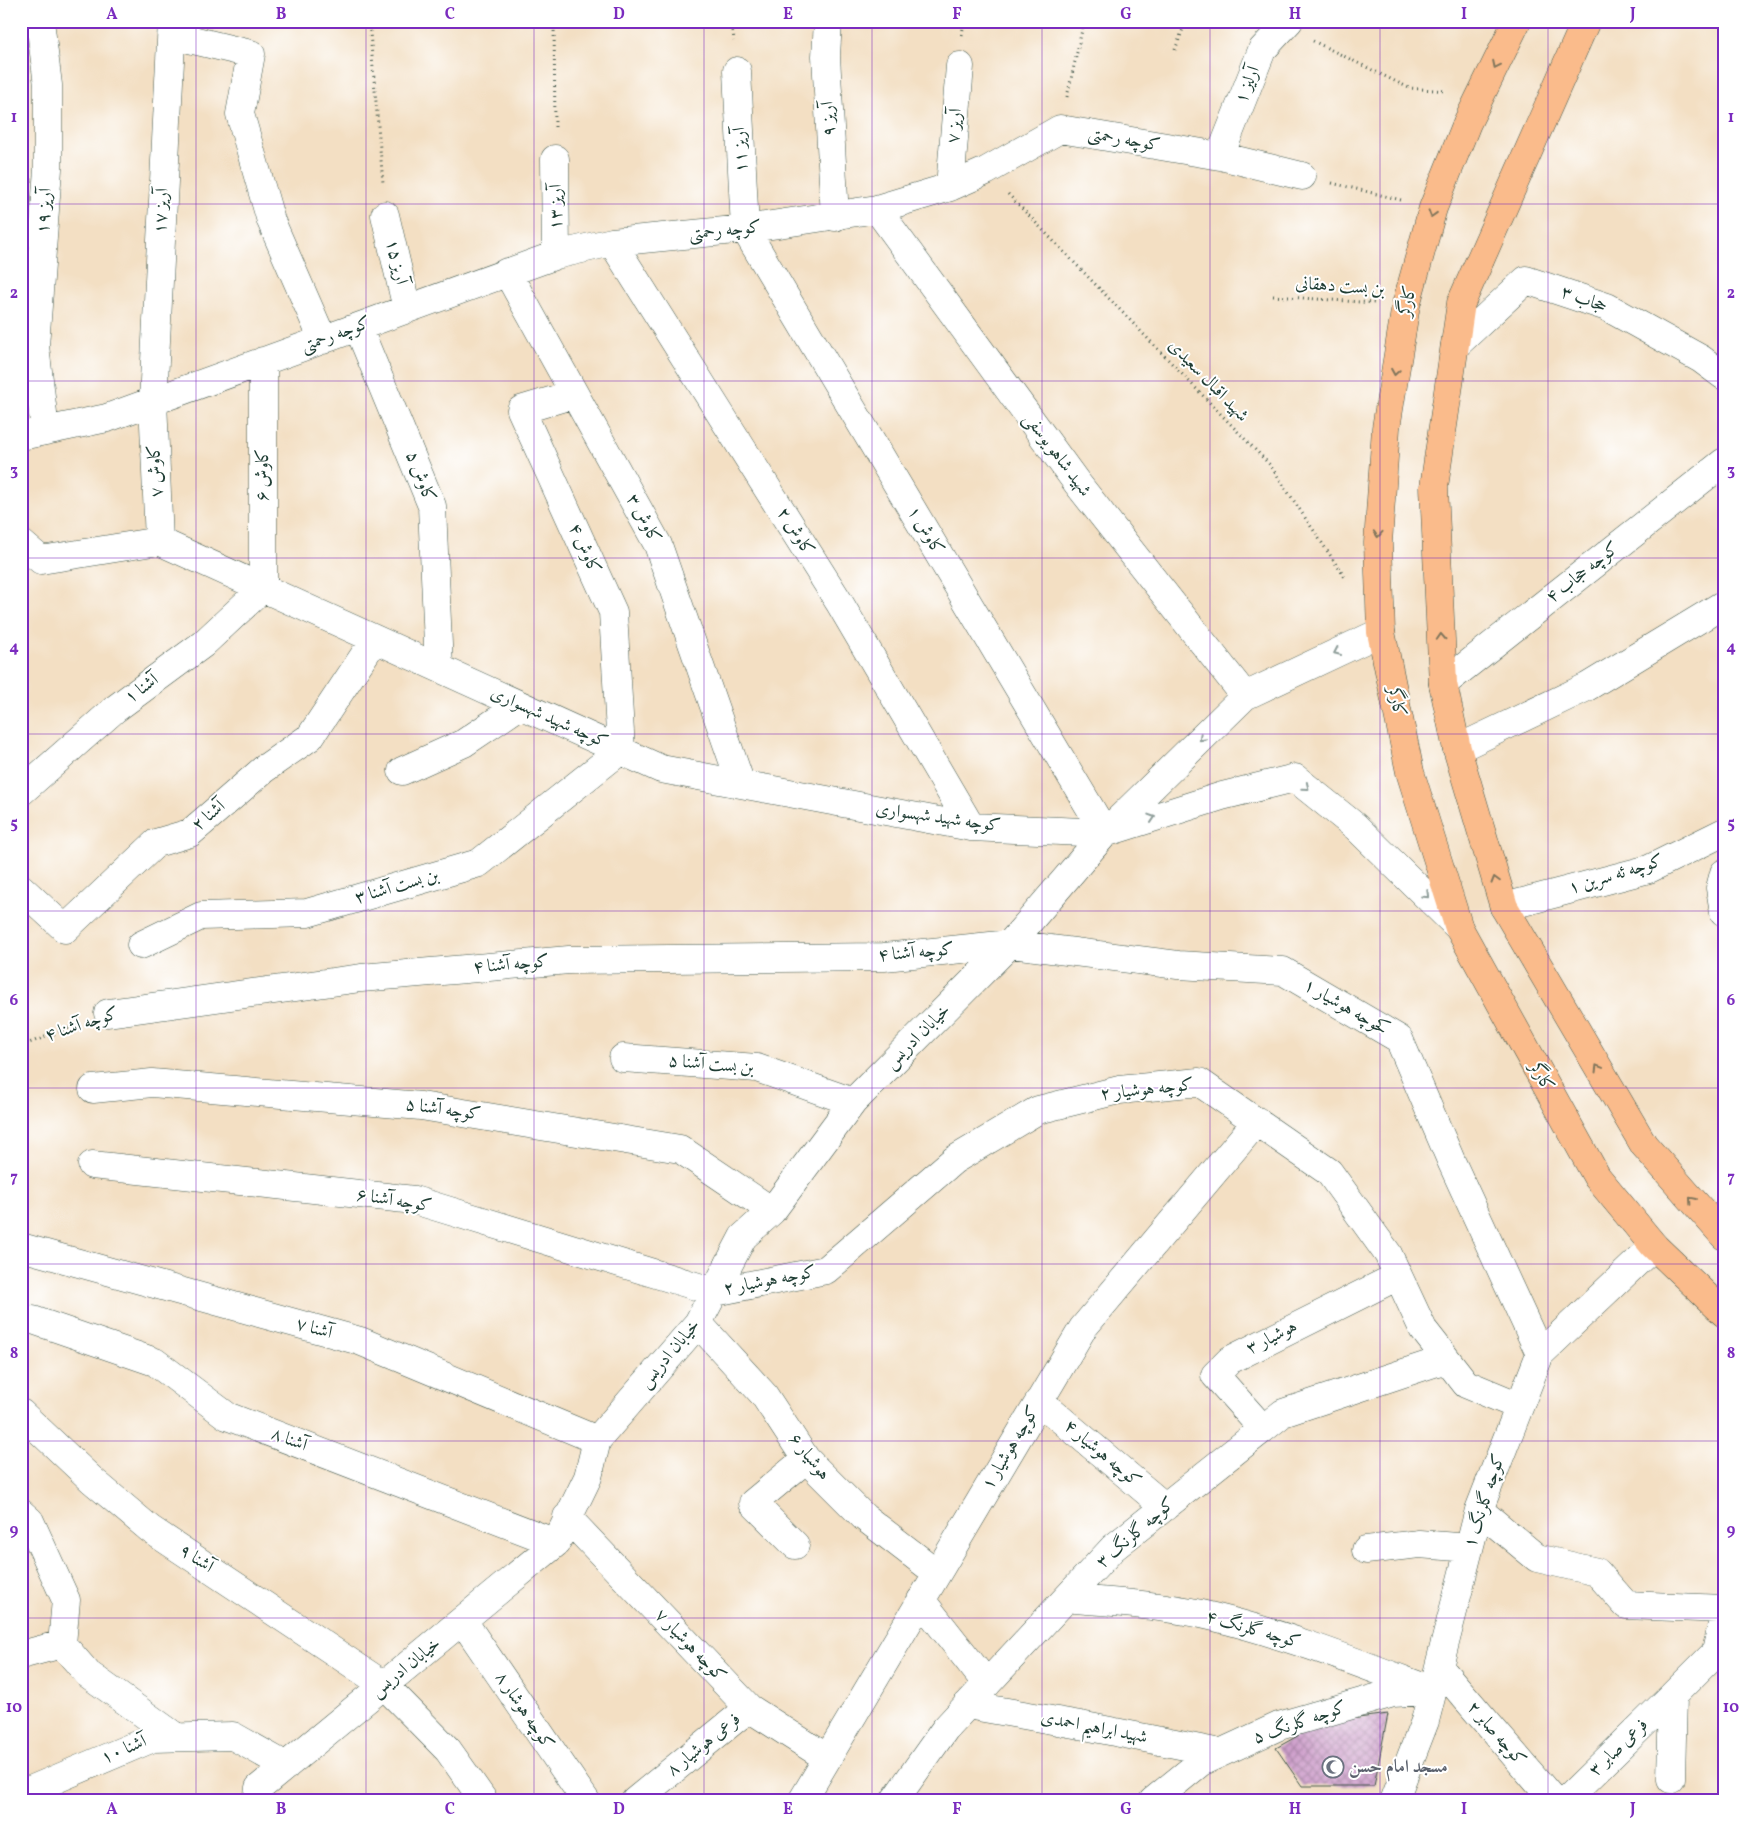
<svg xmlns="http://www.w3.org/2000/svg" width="1745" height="1822" viewBox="0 0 1745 1822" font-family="Vollkorn,Amiri,serif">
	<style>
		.building { fill: url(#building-cross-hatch) }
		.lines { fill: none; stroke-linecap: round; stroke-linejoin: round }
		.minor-casing { stroke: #3f5549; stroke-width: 29 }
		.major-casing { stroke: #3f5549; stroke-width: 29 }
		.path { stroke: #3f5549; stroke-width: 3; stroke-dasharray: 1 4; stroke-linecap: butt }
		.minor { stroke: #fff; stroke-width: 28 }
		.major { stroke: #fabb8b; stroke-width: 28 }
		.oneway { stroke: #82765b }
		.oneway2 { stroke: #8f9e9a }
		.grid { fill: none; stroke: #7b2cbf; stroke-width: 1; stroke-opacity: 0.55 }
		.labels { text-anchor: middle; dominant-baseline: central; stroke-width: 4; stroke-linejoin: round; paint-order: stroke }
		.street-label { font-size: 18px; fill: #1f3d34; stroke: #fff }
		.worship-label { font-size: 18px; font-weight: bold; fill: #5b616d; stroke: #fff; text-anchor: start }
		.neatline { fill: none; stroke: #7b2cbf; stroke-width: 2 }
		.grid-label { font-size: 16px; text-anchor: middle; font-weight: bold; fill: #7b2cbf }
	</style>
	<defs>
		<pattern id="building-cross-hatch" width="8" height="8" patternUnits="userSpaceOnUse" patternTransform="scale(1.25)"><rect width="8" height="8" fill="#ce9ecb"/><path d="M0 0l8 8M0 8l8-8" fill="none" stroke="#a782a6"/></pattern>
	</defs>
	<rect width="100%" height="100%" fill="#fff"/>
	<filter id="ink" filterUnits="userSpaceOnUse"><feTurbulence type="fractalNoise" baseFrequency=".02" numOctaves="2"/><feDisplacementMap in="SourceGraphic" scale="10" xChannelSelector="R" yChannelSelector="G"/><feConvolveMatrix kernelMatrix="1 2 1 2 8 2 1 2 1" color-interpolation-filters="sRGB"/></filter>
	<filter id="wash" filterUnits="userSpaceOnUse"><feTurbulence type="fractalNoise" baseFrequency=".0096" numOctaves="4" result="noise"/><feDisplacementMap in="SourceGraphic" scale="20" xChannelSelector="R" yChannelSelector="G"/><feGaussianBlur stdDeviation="1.12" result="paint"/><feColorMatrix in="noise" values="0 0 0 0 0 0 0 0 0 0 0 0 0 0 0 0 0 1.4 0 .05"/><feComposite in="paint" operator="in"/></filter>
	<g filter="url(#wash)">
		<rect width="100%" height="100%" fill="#f3dfc3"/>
		<g id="blocks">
			<path class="building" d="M1388,1714L1374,1786H1302L1276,1748L1321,1723Z"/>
		</g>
	</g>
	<g filter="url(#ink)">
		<use href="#blocks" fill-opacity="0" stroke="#3f5549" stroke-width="1"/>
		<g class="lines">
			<g class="minor-casing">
				<path id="minor" d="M40,21L48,85V169L35,346L45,431
					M828,21L826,56L835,217
					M172,35L251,54L240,114L271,221L323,340
					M737,71L745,229L1105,833
					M1220,156L1262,50L1289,21
					M555,159L556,255
					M950,187L960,66
					M877,209L1077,483L1245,696
					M385,215L407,309
					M612,242L839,602L971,827
					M507,272L658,545L741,784
					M358,327L432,506L439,668
					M1455,346L1526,280L1607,307L1701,359L1724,376
					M21,436L107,418L556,255L612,242L745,229L877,209L950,187L986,171L1060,129L1220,156L1302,176
					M159,541L153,401L172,21
					M21,543L41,560L159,541L661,769L971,827L1105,833L1222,796L1295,778L1356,827L1459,928
					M1443,684L1724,462
					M1457,749L1587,687L1724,604
					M402,771L464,743L520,705
					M21,792L115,709L203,644L263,588V361
					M1724,873L1720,888L1724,912
					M21,888L65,929L156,843L190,833L264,769L310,737L375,639
					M1504,907L1649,869L1724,832
					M141,945L201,916L307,913L479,863L621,750L613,612L521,410L574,394
					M108,1013L361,978L569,960L884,957L1010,944L1178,965L1283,971L1399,1039L1452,1163L1540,1354
					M623,1058L757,1068L853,1102
					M93,1089L152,1083L421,1106L680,1149L772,1211
					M92,1165L414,1200L715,1292L826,1270L954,1160L1038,1110L1119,1090L1199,1082L1329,1172L1388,1254L1423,1329L1466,1384L1519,1406
					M21,1247L360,1341L597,1440
					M33,1320L155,1362L227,1416L556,1543
					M698,1323L764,1395L806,1459L864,1517L937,1573
					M1039,1401L1165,1507
					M21,1413L92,1480L150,1529L384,1685L448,1750L484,1801
					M1263,1429L1215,1375L1230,1360L1398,1276
					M1479,1510L1537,1558L1597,1572L1626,1605L1724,1609
					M21,1513L30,1521L66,1600L62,1644
					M567,1517L749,1708L827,1758
					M795,1545L753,1503L806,1459
					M1366,1550L1419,1544L1469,1548
					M1067,1598C1116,1603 1166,1605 1214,1617C1288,1635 1361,1664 1433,1691
					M921,1600L987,1684
					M463,1621L586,1801
					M21,1655L62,1644L88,1674L176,1737
					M1439,1667L1554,1801
					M967,1705L1080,1725L1220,1753
					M1671,1779L1673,1695L1716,1652L1724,1615
					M21,1794L153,1738L233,1736L286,1766
					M257,1801L259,1788L556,1543L588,1477L597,1440L698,1323L743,1237L772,1211L853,1102L1010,944L1105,833L1245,696L1381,632
					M635,1801L749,1708
					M802,1801L1083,1328L1257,1121
					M894,1801L945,1729L1113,1548L1283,1413L1446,1359
					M1153,1801L1201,1762L1279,1726L1393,1693L1426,1691
					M1394,1801L1425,1721L1479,1510L1540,1354L1654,1246
					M1565,1801L1673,1695"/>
			</g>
			<g class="major-casing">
				<path id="major" d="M1517,21L1467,123L1433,208L1406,305L1386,428L1378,543L1381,632L1410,772L1459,928L1597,1177L1654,1246L1724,1313
					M1586,21L1461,303L1434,487L1443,684L1457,749L1504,907L1644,1145L1724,1236"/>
			</g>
			<path class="path" d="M369,21L383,183
				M554,21L555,128
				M732,21L734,41
				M962,35L964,21
				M1313,41L1409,88L1446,91
				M1175,50L1186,21
				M1067,97L1084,21
				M1332,183L1401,200
				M1008,194L1270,465L1346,579
				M1273,296L1375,303
				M21,1046L80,1024"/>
			<use href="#minor" class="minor"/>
			<use href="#major" class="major"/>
		</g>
		<defs><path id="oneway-chevron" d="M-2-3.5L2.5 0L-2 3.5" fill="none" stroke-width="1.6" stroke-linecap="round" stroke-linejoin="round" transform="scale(1.25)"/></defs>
		<g class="oneway">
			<use href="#oneway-chevron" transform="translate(1496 65) rotate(116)"/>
			<use href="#oneway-chevron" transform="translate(1432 214) rotate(107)"/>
			<use href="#oneway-chevron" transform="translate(1395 372) rotate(99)"/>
			<use href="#oneway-chevron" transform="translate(1378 534) rotate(94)"/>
			<use href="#oneway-chevron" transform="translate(1441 637) rotate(-93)"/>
			<use href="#oneway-chevron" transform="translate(1495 880) rotate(-106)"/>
			<use href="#oneway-chevron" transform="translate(1598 1068) rotate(-121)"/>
			<use href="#oneway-chevron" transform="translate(1692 1200) rotate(-131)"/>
		</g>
		<g class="oneway2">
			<use href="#oneway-chevron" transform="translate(1337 652) rotate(155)"/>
			<use href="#oneway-chevron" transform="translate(1202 738) rotate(135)"/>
			<use href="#oneway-chevron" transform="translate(1306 787) rotate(39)"/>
			<use href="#oneway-chevron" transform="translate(1152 818) rotate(-18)"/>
			<use href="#oneway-chevron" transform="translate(1426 895) rotate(44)"/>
		</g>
	</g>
	<path class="grid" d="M196,21V1801M366,21V1801M534,21V1801M704,21V1801M872,21V1801M1042,21V1801M1210,21V1801M1380,21V1801M1548,21V1801M21,204H1724M21,381H1724M21,558H1724M21,734H1724M21,911H1724M21,1088H1724M21,1264H1724M21,1441H1724M21,1618H1724"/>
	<defs>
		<g id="mosque-ring" transform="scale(1.125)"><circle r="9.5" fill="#fff" stroke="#6b7280" stroke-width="1.5"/><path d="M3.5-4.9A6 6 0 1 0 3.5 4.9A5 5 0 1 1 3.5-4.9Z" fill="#6b7280"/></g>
	</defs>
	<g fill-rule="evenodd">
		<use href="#mosque-ring" x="1333" y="1767"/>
	</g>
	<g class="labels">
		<g class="street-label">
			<text transform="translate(1248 85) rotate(-68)">آرلیز ۱</text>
			<text transform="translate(829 119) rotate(-93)">آریز ۹</text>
			<text transform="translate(955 126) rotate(-85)">آریز ۷</text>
			<text transform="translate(1124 140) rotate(10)">کوچه رحمتی</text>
			<text transform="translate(741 150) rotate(-93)">آریز ۱۱</text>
			<text transform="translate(556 207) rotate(-90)">آریز ۱۳</text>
			<text transform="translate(45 211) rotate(-86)">آریز ‍۱۹</text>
			<text transform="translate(162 211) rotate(-87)">آریز ۱۷</text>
			<text transform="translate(725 231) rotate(-6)">کوچه رحمتی</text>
			<text transform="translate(396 262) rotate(77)">آریز ۱۵</text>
			<text transform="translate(1340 287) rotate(4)">بن بست دهقانی</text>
			<text transform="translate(1584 300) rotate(20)">حجاب ۳</text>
			<text transform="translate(1408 301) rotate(-77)">کارگر</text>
			<text transform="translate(336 335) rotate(-20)">کوچه رحمتی</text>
			<text transform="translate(1208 381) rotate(46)">شهید اقبال سعیدی</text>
			<text transform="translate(1057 455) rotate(53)">شهید شاهو یوسفی</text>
			<text transform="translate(156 471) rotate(-93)">کاوش ۷</text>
			<text transform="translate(263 475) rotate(-90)">کاوش ۶</text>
			<text transform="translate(420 477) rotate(69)">کاوش ۵</text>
			<text transform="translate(643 519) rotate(62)">کاوش ۳</text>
			<text transform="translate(925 531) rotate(59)">کاوش ۱</text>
			<text transform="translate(795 532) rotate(58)">کاوش ۲</text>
			<text transform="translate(584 549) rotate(66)">کاوش ۴</text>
			<text transform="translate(1583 573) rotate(-38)">کوچه حجاب ۴</text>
			<text transform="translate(142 689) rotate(-36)">آشنا ۱</text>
			<text transform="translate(1396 702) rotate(78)">کارگر</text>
			<text transform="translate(549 718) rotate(24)">کوچه شهید شهسواری</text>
			<text transform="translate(209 816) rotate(-40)">آشنا ۲</text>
			<text transform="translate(938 818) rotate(8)">کوچه شهید شهسواری</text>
			<text transform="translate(1616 875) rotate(-17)">کوچه ئه سرین ۱</text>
			<text transform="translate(397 887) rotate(-16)">بن بست آشنا ۳</text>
			<text transform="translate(916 953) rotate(-5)">کوچه آشنا ۴</text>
			<text transform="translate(511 965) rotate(-5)">کوچه آشنا ۴</text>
			<text transform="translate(1346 1008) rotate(30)">کحوچه هوشیار ۱</text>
			<text transform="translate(82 1025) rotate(-18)">کوچه آشنا ۴</text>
			<text transform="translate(918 1037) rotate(-45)">خیابان ادریس</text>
			<text transform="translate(711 1065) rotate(5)">بن بست آشنا ۵</text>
			<text transform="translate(1541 1077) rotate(61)">کارگر</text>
			<text transform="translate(1147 1090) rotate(-6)">کوچه هوشیار ۲</text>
			<text transform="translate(443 1110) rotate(8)">کوچه آشنا ۵</text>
			<text transform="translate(394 1201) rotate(9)">کوچه آشنا ۶</text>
			<text transform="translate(770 1281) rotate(-11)">کوچه هوشیار ۲</text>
			<text transform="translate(314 1329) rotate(16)">آشنا ۷</text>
			<text transform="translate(1272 1338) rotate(-27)">هوشیار ۳</text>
			<text transform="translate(670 1354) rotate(-50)">خیابان ادریس</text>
			<text transform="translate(289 1440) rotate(21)">آشنا ۸</text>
			<text transform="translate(1011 1448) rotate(-59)">کوچه هوشیار ۱</text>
			<text transform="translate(1102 1454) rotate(40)">کوچه هوشیار ۴</text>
			<text transform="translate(809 1457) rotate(51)">هوشیار ۶</text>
			<text transform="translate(1485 1501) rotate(-72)">کوچه گلرنگ ۱</text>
			<text transform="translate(1136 1533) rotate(-41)">کوچه گلرنگ ۳</text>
			<text transform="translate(196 1559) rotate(33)">آشنا ۹</text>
			<text transform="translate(1253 1630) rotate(16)">کوچه گلرنگ ۴</text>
			<text transform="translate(690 1646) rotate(46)">کوچه هوشیار ۷</text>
			<text transform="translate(406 1668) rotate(-39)">خیابان ادریس</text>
			<text transform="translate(524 1711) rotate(56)">کوچه هوشار ۸</text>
			<text transform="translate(1300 1723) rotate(-19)">کوچه گلرنگ ۵</text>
			<text transform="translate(1094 1728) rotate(11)">شهید ابراهیم احمدی</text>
			<text transform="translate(1496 1734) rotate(49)">کوچه صابر ۲</text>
			<text transform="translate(704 1745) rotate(-39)">فرعی هوشیار ۸</text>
			<text transform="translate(1619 1748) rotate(-44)">فرعی صابر ۳</text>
			<text transform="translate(124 1750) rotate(-23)">آشنا ۱۰</text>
		</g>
		<g class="worship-label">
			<text x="1349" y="1767">مسجد امام حسن</text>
		</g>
	</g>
	<rect width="1745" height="1822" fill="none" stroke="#fff" stroke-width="55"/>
	<rect x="28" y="28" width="1690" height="1766" class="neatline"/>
	<g class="grid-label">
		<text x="112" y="19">A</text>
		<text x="281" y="19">B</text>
		<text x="450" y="19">C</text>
		<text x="619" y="19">D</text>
		<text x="788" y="19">E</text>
		<text x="957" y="19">F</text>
		<text x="1126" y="19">G</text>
		<text x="1295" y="19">H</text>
		<text x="1464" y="19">I</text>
		<text x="1633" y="19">J</text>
		<text x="14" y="122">1</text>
		<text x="1731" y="122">1</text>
		<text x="14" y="298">2</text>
		<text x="1731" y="298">2</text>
		<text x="14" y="475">3</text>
		<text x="1731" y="475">3</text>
		<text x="14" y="652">4</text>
		<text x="1731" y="652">4</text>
		<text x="14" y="828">5</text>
		<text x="1731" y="828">5</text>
		<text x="14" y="1005">6</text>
		<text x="1731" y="1005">6</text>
		<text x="14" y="1182">7</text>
		<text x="1731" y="1182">7</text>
		<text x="14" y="1358">8</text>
		<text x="1731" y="1358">8</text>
		<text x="14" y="1535">9</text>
		<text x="1731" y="1535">9</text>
		<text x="14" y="1712">10</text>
		<text x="1731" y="1712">10</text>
		<text x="112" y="1814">A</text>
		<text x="281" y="1814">B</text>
		<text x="450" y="1814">C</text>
		<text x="619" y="1814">D</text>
		<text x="788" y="1814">E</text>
		<text x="957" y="1814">F</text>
		<text x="1126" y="1814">G</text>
		<text x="1295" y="1814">H</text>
		<text x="1464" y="1814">I</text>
		<text x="1633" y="1814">J</text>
	</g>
</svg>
